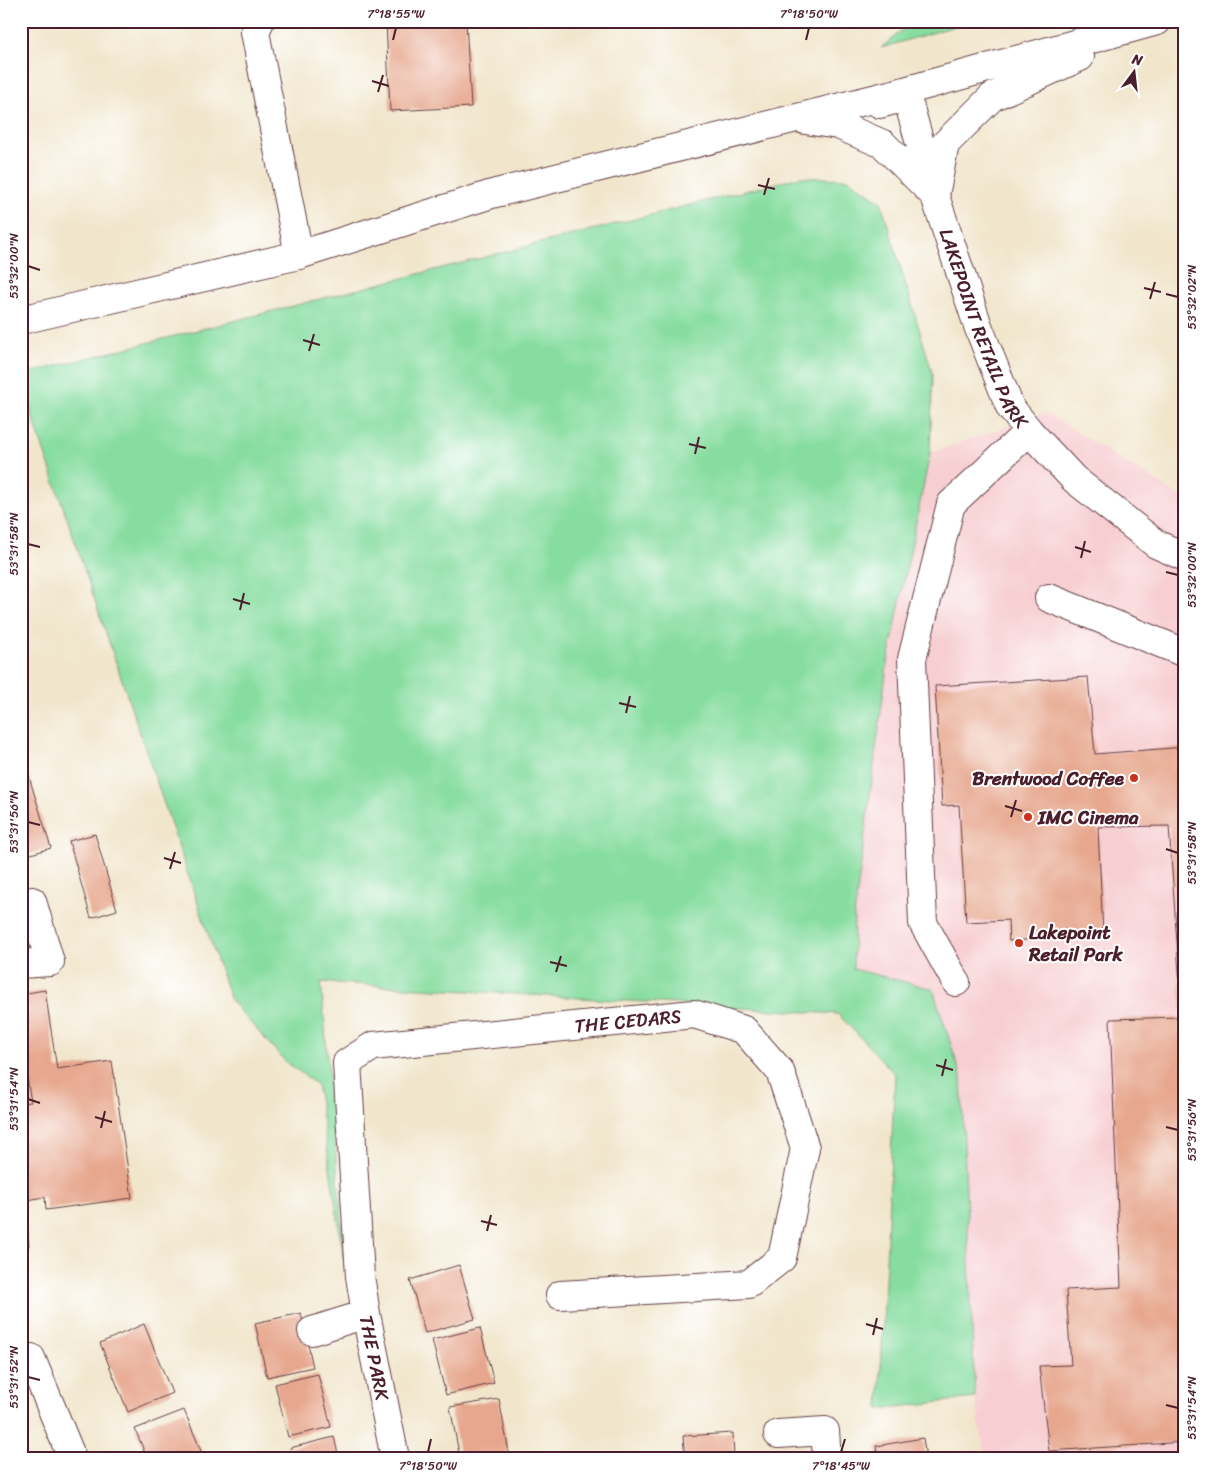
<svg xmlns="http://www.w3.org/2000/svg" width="1206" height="1479" viewBox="0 0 1206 1479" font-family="Sriracha,sans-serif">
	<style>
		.built { fill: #f7cfd2 }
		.green { fill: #87dda0; stroke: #687e66 }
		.building { fill: #e7a78e }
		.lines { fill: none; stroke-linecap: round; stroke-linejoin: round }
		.minor-casing { stroke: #633d43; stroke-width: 30 }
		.minor { stroke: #fff; stroke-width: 28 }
		.ticks { fill: none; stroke: #4a1f2b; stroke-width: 2 }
		.poi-dot { fill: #c8321e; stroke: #fff; stroke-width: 2 }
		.labels { text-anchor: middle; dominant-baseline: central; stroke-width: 4; stroke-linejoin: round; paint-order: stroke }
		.street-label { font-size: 19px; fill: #4a1f2b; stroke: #fff }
		.poi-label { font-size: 19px; font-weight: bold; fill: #4a1f2b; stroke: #fff; text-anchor: start }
		.neatline { fill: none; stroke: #4a1f2b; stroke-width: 2 }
		.ticks-label { font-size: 12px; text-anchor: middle; fill: #4a1f2b }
	</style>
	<rect width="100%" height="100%" fill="#fff"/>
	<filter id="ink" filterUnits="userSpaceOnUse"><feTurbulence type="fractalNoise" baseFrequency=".02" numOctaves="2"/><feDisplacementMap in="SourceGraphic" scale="10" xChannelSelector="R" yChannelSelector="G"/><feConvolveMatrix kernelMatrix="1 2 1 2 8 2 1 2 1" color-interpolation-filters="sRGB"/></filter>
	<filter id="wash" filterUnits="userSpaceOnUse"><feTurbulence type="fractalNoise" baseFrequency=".0096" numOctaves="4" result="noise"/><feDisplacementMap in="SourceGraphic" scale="20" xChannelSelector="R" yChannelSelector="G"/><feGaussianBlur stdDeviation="1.12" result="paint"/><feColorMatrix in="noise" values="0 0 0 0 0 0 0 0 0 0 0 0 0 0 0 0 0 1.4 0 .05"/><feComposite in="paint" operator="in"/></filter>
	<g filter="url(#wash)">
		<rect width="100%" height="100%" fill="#f1e6cc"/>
		<path class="built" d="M1046,413L1185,499V1458H985L975,1398L933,989L853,970L854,916L887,666L930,453Z"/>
		<path class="green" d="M913,21H972L881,48Z
			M800,177L848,179L881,202L933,375L930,453L887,666L854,916L853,969L933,989L961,1076L975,1398L879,1409L895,1074L838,1014L321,982L346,1271L317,1085L285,1061L231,1001L21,383V375Z"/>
		<g id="blocks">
			<path class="building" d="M386,21H466L471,107L390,111Z
				M1088,677L1095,754L1185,747V1442L1049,1451L1039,1366L1071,1365L1066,1290L1121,1287L1110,1019L1182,1017L1169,826L1098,827L1103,935L1009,941L1008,920L966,922L959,805L942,806L935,686Z
				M25,764L51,848L21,857V765Z
				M95,834L117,910L91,918L69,841Z
				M45,990L57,1069L112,1061L132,1198L46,1210L45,1197L21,1201V1103L31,1102L21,1041V994Z
				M21,1212H24L29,1246L21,1247Z
				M459,1265L475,1319L425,1333L410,1280Z
				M301,1313L313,1367L267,1377L255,1323Z
				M144,1324L172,1393L128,1412L100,1343Z
				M480,1328L494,1383L446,1395L432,1340Z
				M318,1374L331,1427L288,1437L275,1384Z
				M499,1399L510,1458H460L450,1407Z
				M184,1410L204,1458H147L135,1429Z
				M733,1433L734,1458H685L683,1436Z
				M334,1437L339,1458H292L290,1448Z
				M923,1438L926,1458H878L876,1446Z"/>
		</g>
	</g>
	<g filter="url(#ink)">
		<use href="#blocks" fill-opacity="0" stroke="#633d43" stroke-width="1"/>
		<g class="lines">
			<g class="minor-casing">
				<g id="minor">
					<path d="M260,21L255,32L299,255"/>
					<path id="s1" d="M880,104C892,101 902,95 910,108L935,196L978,326L1010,407L1029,431L1074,479L1156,544L1185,557"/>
					<path d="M805,120L838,125L883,144L934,195"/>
					<path d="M936,190L945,144L992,97L1080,57"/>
					<path d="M21,320L299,255L492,194L901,92L1157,21"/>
					<path d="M1049,598L1185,653"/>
					<path d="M21,964L50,962L32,901"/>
					<path d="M956,982L923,923L912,659L951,504L1029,431"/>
					<path id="s2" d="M366,1314L360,1276L347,1063L373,1046L694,1014L744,1030L780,1071L805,1148L782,1258L749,1284L560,1295"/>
					<path id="s3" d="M312,1331L366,1314L395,1458"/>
					<path d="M31,1358L72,1458"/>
					<path d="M778,1434L825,1431L827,1458"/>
				</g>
			</g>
			<use href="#minor" class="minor"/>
		</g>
	</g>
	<path class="ticks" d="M393,40L396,28M806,40L809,28M372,81L389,86M378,92L383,75M758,185L775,189M764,195L769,178M28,266L40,270M1144,288L1161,292M1166,294L1178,297M1150,299L1155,282M303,340L320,345M309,351L314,334M689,444L706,448M695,454L699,437M28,544L40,547M1075,547L1091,552M1081,558L1085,541M1166,572L1178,575M233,599L250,604M240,610L244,593M619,703L636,707M626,713L630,696M1005,806L1022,811M1011,817L1016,800M28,822L40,825M1166,849L1178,853M164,858L181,863M170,869L175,852M550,962L567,966M556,972L561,956M936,1065L953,1070M942,1076L946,1059M28,1099L40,1103M95,1117L112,1122M1166,1127L1178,1130M101,1128L105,1111M481,1221L497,1225M487,1231L491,1215M866,1324L883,1329M873,1335L877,1318M28,1377L40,1380M1166,1405L1178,1408M428,1452L431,1439M841,1452L845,1439"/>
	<g class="poi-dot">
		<circle cx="1134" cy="778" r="5"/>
		<circle cx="1028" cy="817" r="5"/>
		<circle cx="1019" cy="943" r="5"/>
	</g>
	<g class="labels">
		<g class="street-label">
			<text stroke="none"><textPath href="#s1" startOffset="266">LAKEPOINT RETAIL PARK</textPath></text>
			<text stroke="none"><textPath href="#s2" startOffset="539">THE CEDARS</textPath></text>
			<text stroke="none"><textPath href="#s3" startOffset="101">THE PARK</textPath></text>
		</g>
		<g class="poi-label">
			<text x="1124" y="778" text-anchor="end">Brentwood Coffee</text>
			<text x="1038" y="817">IMC Cinema</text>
			<text x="1029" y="932">Lakepoint<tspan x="1029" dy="22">Retail Park</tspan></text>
		</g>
	</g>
	<rect width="1206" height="1479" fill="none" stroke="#fff" stroke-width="55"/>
	<g transform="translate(1134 72) rotate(15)" stroke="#ffffff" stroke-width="4" paint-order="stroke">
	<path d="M0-4L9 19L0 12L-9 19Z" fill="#4a1f2b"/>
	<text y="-8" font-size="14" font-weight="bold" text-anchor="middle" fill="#4a1f2b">N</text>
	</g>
	<rect x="28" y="28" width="1150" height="1424" class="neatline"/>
	<g class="ticks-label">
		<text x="396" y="18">7°18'55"W</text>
		<text x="809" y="18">7°18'50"W</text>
		<text transform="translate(14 266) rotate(-90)" y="4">53°32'00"N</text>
		<text transform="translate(1192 297) rotate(-90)" y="4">53°32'02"N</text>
		<text transform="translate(14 544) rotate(-90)" y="4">53°31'58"N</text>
		<text transform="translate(1192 575) rotate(-90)" y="4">53°32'00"N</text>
		<text transform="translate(14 822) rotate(-90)" y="4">53°31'56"N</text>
		<text transform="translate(1192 853) rotate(-90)" y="4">53°31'58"N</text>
		<text transform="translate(14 1099) rotate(-90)" y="4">53°31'54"N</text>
		<text transform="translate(1192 1130) rotate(-90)" y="4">53°31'56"N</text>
		<text transform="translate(14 1377) rotate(-90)" y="4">53°31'52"N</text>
		<text transform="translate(1192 1408) rotate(-90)" y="4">53°31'54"N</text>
		<text x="428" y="1470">7°18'50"W</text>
		<text x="841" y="1470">7°18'45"W</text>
	</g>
</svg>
